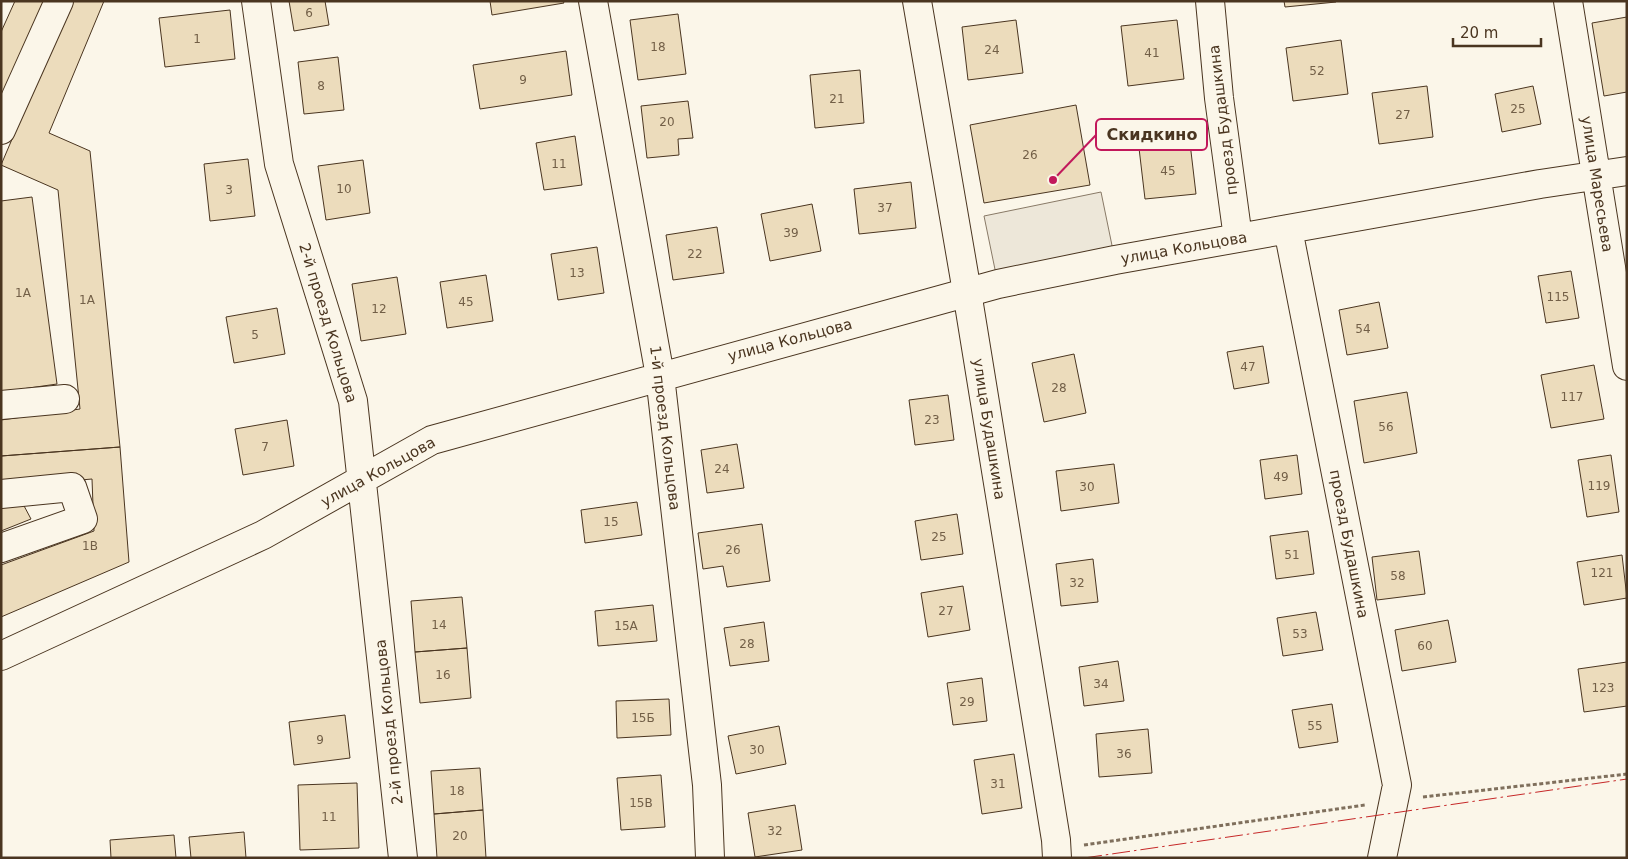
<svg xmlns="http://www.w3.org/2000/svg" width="1628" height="859" viewBox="0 0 1628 859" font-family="'DejaVu Sans',sans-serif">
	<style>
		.parking { fill: #ede7d9; stroke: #887966 }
		.building { fill: #ecdcbc; stroke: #4a3520 }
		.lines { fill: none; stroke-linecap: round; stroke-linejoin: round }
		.minor-casing { stroke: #4a3520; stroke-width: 30 }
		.path { stroke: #7f6f5c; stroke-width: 3; stroke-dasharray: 4 2.5; stroke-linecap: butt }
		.minor { stroke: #fbf6e9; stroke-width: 28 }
		.power { stroke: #c62828; stroke-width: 1; stroke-dasharray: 18 4 2.5 4; stroke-linecap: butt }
		.labels { text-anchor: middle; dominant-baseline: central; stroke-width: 4; stroke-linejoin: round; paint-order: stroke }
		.number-label { font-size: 12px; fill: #725f47 }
		.street-label { font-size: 15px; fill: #4a3520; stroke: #fbf6e9 }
		.leader { fill: none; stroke: #c2185b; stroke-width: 2 }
		.callout-dot { fill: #c2185b; stroke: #fbf6e9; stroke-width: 2 }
		.callout { fill: #fbf6e9; stroke: #c2185b; stroke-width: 2 }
		.callout-label { font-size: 16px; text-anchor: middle; font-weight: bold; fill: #4a3520 }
	</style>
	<rect width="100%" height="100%" fill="#fbf6e9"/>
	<path class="parking" d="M1101,192L1115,260L998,284L984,216Z"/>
	<path class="building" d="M15,1H47L1,104V32Z
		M71,1H104L49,133L90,151L120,447L1,456V420L80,409L58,190L1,165Z
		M289,1H325L329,25L294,31Z
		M490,1H563L564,3L492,15Z
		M1284,1H1336V2L1285,7Z
		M230,10L235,59L165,67L159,18Z
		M678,14L686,74L638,80L630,20Z
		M1627,17V92L1604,96L1592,23Z
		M1016,20L1023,73L968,80L962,27Z
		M1177,20L1184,79L1128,86L1121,26Z
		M1341,40L1348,94L1293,101L1286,48Z
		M566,51L572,95L480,109L473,65Z
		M338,57L344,110L304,114L298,62Z
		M860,70L864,123L815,128L810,75Z
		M1427,86L1433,137L1379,144L1372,93Z
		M1533,86L1541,124L1502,132L1495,94Z
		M688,101L693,138L678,139L679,155L647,158L641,106Z
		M1076,105L1090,185L984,203L970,125Z
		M575,136L582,185L544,190L536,143Z
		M1190,143L1196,194L1145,199L1139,148Z
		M248,159L255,216L210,221L204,164Z
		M363,160L370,213L326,220L318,166Z
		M911,182L916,228L859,234L854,189Z
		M32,197L57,384L1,392V201Z
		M812,204L821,251L770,261L761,214Z
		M717,227L724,273L673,280L666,235Z
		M597,247L604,293L558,300L551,254Z
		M1571,271L1579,318L1546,323L1538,276Z
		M486,275L493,321L447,328L440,282Z
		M397,277L406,334L361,341L352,284Z
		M1379,302L1388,348L1347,355L1339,310Z
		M277,308L285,354L234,363L226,317Z
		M1263,346L1269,383L1234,389L1227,352Z
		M1074,354L1086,413L1044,422L1032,363Z
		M1594,365L1604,419L1551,428L1541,375Z
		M1407,392L1417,453L1364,463L1354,401Z
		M948,395L954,440L915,445L909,400Z
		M287,420L294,466L243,475L235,429Z
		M737,444L744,488L707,493L701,450Z
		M120,447L129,562L1,617V565L94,531L92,479L1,487V456Z
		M1297,455L1302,494L1265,499L1260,460Z
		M1611,455L1619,512L1587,517L1578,460Z
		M1114,464L1119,503L1061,511L1056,471Z
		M22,502L31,519L1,531V508Z
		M637,502L642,535L585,543L581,510Z
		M957,514L963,554L921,560L915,521Z
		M762,524L770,581L727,587L723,566L703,569L698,533Z
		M1308,531L1314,574L1276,579L1270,536Z
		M1419,551L1425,594L1377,600L1372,557Z
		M1622,555L1627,598L1584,605L1577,562Z
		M1093,559L1098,602L1061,606L1056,564Z
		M963,586L970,630L928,637L921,593Z
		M462,597L467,648L415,652L411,601Z
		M653,605L657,641L598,646L595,611Z
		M1316,612L1323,650L1283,656L1277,618Z
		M1448,620L1456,662L1402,671L1395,630Z
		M764,622L769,661L730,666L724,628Z
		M467,648L471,698L420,703L415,652Z
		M1118,661L1124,701L1084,706L1079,667Z
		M1627,662V706L1584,712L1578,669Z
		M982,678L987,721L953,725L947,683Z
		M669,699L671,735L617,738L616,701Z
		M1332,704L1338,742L1299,748L1292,710Z
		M345,715L350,758L294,765L289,722Z
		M779,726L786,764L736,774L728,736Z
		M1148,729L1152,773L1099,777L1096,734Z
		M1014,754L1022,808L982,814L974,760Z
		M480,768L483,810L434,814L431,771Z
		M661,775L665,827L621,830L617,778Z
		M357,783L359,848L300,850L298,785Z
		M795,805L802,850L755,857L748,813Z
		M483,810L486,858H437L434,814Z
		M244,832L246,858H191L189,837Z
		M174,835L176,858H111L110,840Z"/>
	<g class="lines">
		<g class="minor-casing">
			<path id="minor" d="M256,1L279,164L353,401L403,858
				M593,1L660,376L707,785L710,858
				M917,1L967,292L1056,840L1057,858
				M1210,1L1219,98L1238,238
				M1568,1L1627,366
				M1,130L59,1
				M1288,229L1397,785L1382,858
				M1,405L65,399
				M1,494L72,487L83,519L1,548
				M1,656L263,535L432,440L998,284L1115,260L1540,184L1627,171"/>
		</g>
		<path class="path" d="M1423,797L1627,774
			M1084,845L1365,805"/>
		<use href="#minor" class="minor"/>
		<path class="power" d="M1084,858L1627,779"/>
	</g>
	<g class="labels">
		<g class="number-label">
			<text x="309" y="13">6</text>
			<text x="197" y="39">1</text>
			<text x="658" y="47">18</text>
			<text x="992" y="50">24</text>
			<text x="1152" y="53">41</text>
			<text x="1317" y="71">52</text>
			<text x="523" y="80">9</text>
			<text x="321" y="86">8</text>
			<text x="837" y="99">21</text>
			<text x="1518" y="109">25</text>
			<text x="1403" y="115">27</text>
			<text x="667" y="122">20</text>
			<text x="1030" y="155">26</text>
			<text x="559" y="164">11</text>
			<text x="1168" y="171">45</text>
			<text x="344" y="189">10</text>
			<text x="229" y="190">3</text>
			<text x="885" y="208">37</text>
			<text x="791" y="233">39</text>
			<text x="695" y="254">22</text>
			<text x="577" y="273">13</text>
			<text x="23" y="293">1А</text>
			<text x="1558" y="297">115</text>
			<text x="87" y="300">1А</text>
			<text x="466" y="302">45</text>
			<text x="379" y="309">12</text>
			<text x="1363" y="329">54</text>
			<text x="255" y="335">5</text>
			<text x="1248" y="367">47</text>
			<text x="1059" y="388">28</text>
			<text x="1572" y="397">117</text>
			<text x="932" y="420">23</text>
			<text x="1386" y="427">56</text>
			<text x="265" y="447">7</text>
			<text x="722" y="469">24</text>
			<text x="1281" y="477">49</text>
			<text x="1599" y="486">119</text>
			<text x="1087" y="487">30</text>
			<text x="611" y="522">15</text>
			<text x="939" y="537">25</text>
			<text x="90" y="546">1В</text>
			<text x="733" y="550">26</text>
			<text x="1292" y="555">51</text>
			<text x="1602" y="573">121</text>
			<text x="1398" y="576">58</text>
			<text x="1077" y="583">32</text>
			<text x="946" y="611">27</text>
			<text x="439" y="625">14</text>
			<text x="626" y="626">15А</text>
			<text x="1300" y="634">53</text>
			<text x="747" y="644">28</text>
			<text x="1425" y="646">60</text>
			<text x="443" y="675">16</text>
			<text x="1101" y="684">34</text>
			<text x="1603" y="688">123</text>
			<text x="967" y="702">29</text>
			<text x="643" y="718">15Б</text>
			<text x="1315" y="726">55</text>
			<text x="320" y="740">9</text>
			<text x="757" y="750">30</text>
			<text x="1124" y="754">36</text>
			<text x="998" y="784">31</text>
			<text x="457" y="791">18</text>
			<text x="641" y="803">15В</text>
			<text x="329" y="817">11</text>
			<text x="775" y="831">32</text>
			<text x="460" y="836">20</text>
		</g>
		<g class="street-label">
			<text transform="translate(1223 120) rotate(-97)">проезд Будашкина</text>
			<text transform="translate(1597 184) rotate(81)">улица Маресьева</text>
			<text transform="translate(1184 248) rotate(-10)">улица Кольцова</text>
			<text transform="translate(328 323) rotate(73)">2-й проезд Кольцова</text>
			<text transform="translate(790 340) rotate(-15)">улица Кольцова</text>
			<text transform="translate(665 428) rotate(83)">1-й проезд Кольцова</text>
			<text transform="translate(989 429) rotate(81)">улица Будашкина</text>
			<text transform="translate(378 472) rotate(-29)">улица Кольцова</text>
			<text transform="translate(1349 544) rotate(79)">проезд Будашкина</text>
			<text transform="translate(389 722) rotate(-96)">2-й проезд Кольцова</text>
		</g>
	</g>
	<path class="leader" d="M1053 180L1096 135"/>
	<circle class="callout-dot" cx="1053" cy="180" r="5"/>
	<rect class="callout" x="1096" y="119" width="111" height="31" rx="5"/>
	<g class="callout-label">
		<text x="1152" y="140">Скидкино</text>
	</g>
	<rect width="1628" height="859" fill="none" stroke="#4a3520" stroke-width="5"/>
	<path d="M1453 38v8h88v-8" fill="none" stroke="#4a3520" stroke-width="2.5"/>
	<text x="1460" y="38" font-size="15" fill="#4a3520" stroke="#fbf6e9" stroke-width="4" paint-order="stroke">20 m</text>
</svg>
